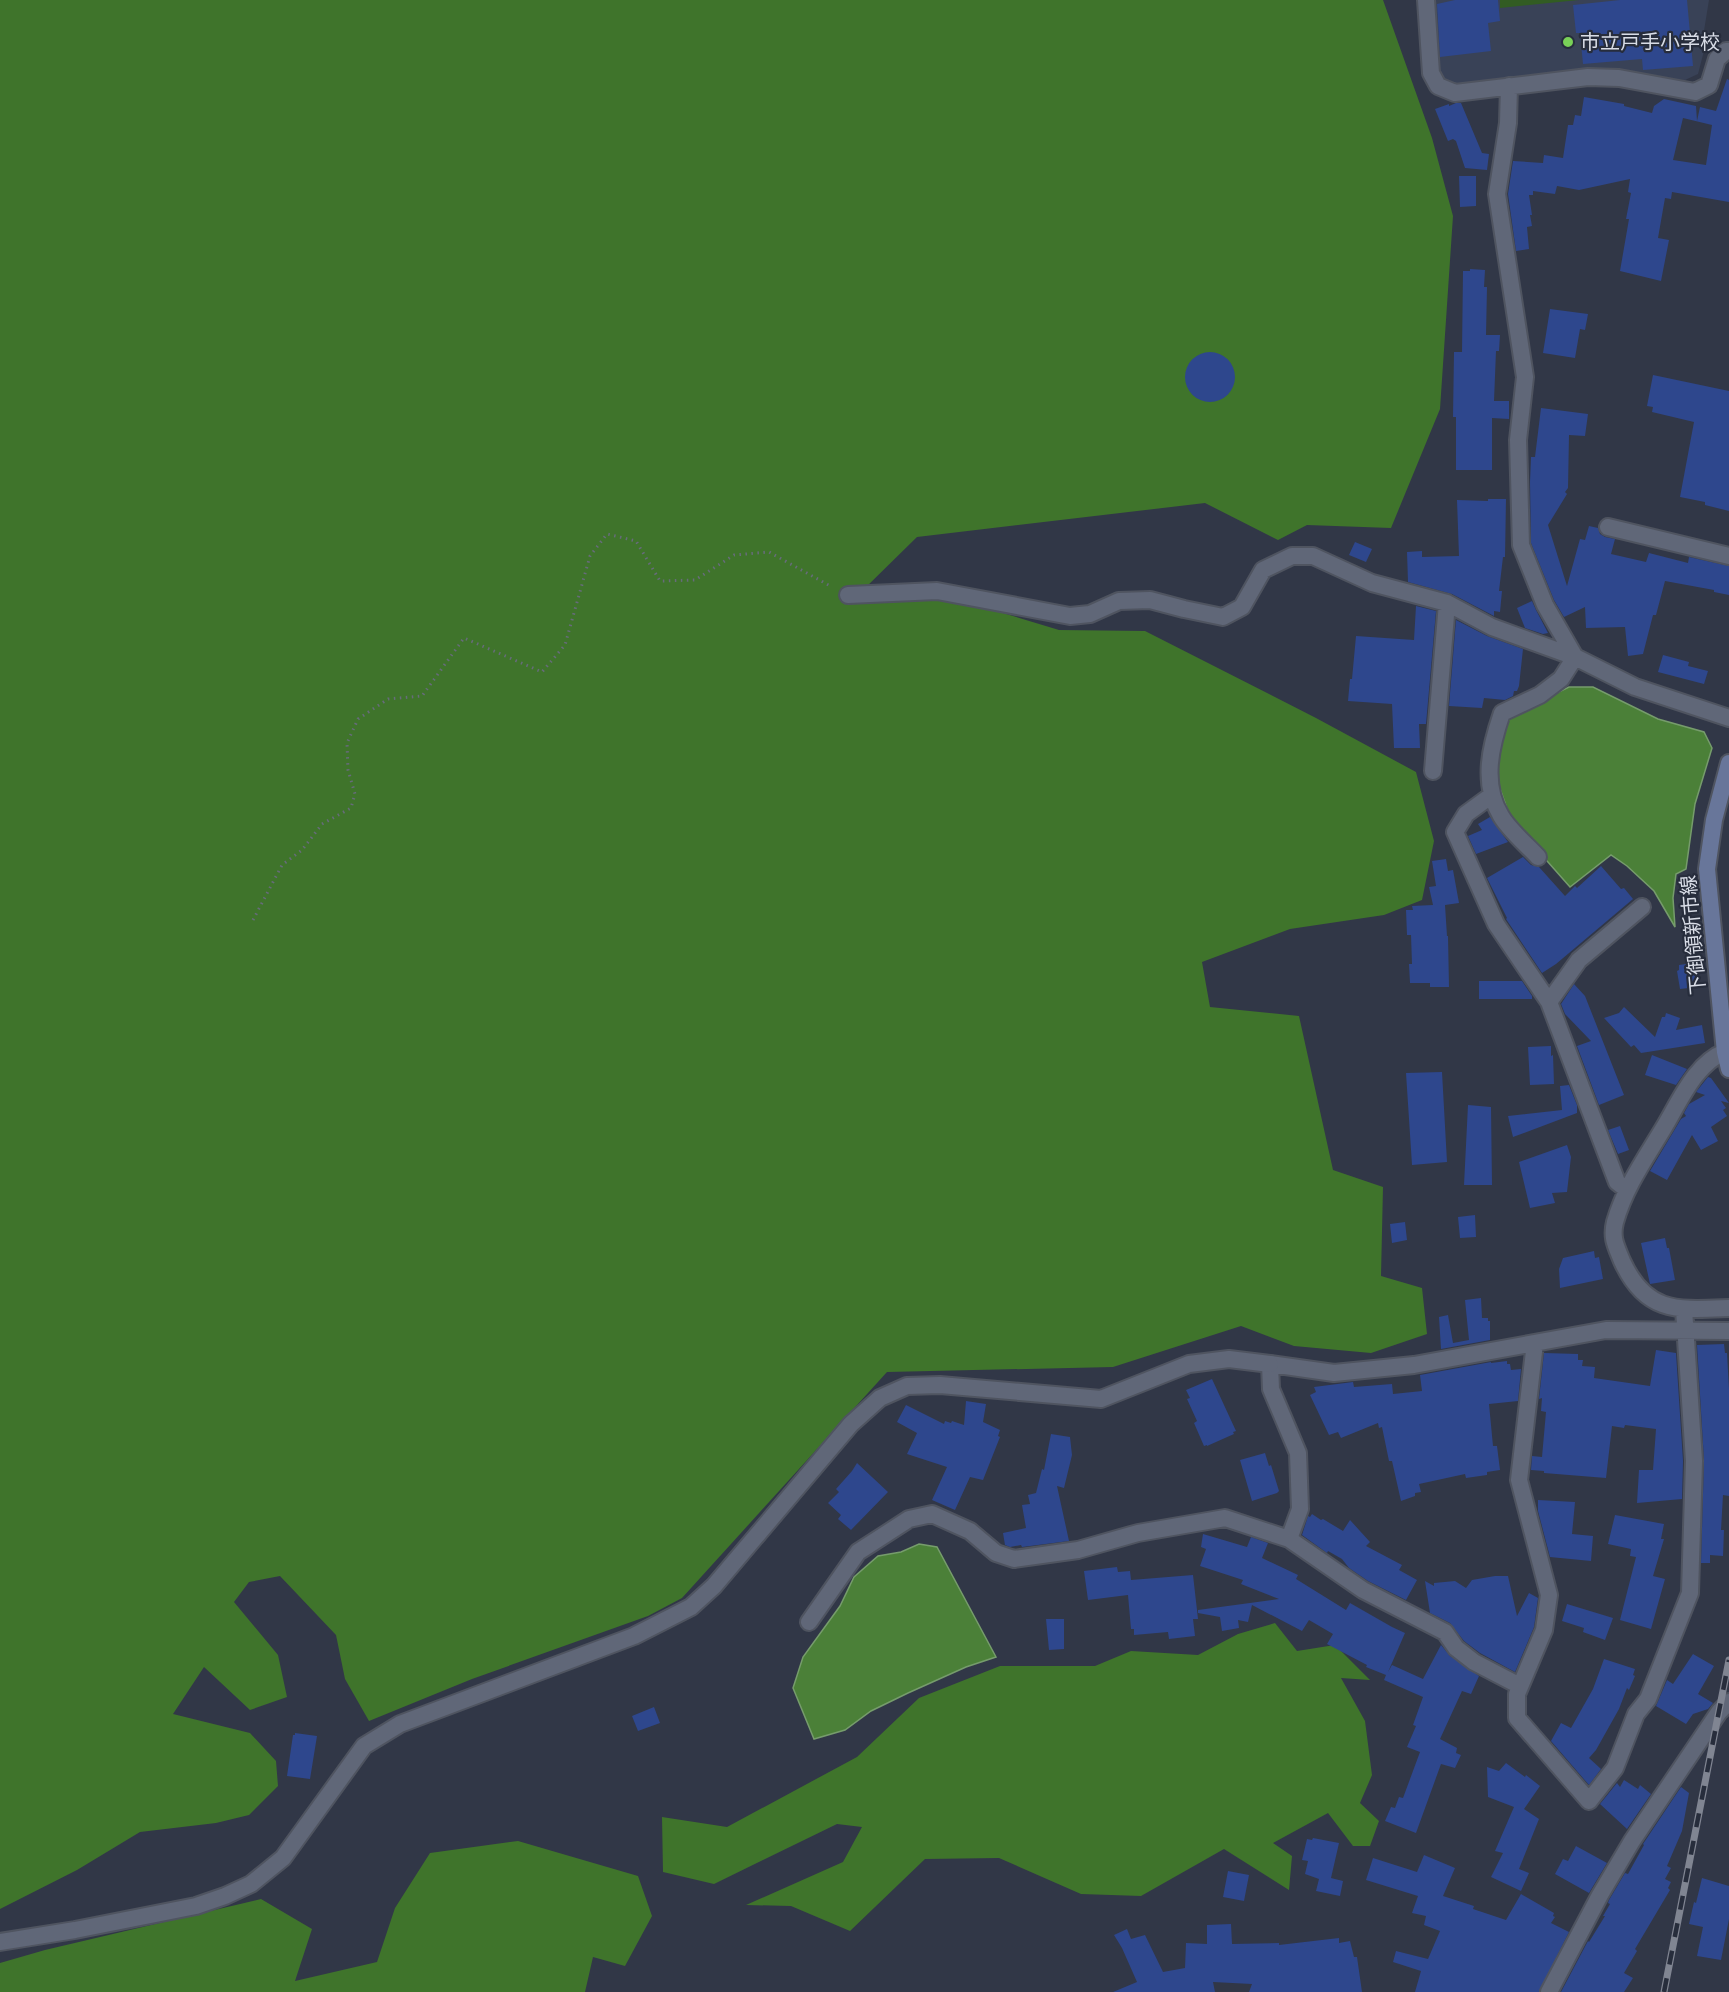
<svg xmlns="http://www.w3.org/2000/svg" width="1729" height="1992" viewBox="0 0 1729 1992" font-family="Arial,'Noto Sans JP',sans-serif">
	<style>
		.built { fill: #394257 }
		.green { fill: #325c23 }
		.forest { fill: #3f742b }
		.water { fill: #4b8038; stroke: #769c6c; stroke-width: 1.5 }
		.building { fill: #2e478d; fill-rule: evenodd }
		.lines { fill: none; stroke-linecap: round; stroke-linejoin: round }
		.minor-casing { stroke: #4f5460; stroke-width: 20 }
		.tertiary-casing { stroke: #4f5460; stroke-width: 20 }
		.secondary-casing { stroke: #4f5460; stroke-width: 20 }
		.path { stroke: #666c7a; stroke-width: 3; stroke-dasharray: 1.5 4.5; stroke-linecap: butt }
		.minor { stroke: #606778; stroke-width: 16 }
		.tertiary { stroke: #606778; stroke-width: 16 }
		.secondary { stroke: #68769a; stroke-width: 16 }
		.rail-casing { stroke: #808592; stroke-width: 7 }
		.rail { stroke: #272d3c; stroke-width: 4.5; stroke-dasharray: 14; stroke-linecap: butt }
		.poi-dot { fill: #79d158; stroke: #272d3c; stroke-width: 2 }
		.labels { text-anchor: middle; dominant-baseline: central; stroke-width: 4.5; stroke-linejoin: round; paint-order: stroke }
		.poi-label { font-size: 20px; fill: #d9dde7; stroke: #272d3c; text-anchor: start }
		.street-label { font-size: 20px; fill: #d9dde7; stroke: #272d3c }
	</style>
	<rect width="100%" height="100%" fill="#313747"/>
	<path class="built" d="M1430,0H1709L1703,37L1705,47L1698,74L1685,80L1579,70L1452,85L1442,83L1434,70Z"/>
	<path class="green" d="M1500,0H1579L1500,8Z"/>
	<path class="forest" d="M0,0H1383L1432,138L1453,216L1440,409L1391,528L1307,525L1278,540L1205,503L917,537L861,592L960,600L1059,630L1145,631L1316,718L1416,772L1434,841L1422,900L1384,915L1290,929L1202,962L1210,1007L1299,1016L1333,1170L1383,1187L1381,1276L1422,1288L1427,1334L1371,1353L1294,1346L1241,1326L1113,1367L887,1372L682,1598L648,1616L472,1679L369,1721L345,1679L336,1635L280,1576L249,1582L234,1602L278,1655L287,1697L250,1710L204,1667L173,1714L250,1733L276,1761L278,1786L249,1815L216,1823L140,1832L77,1870L0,1909Z
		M1275,1623L1297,1651L1335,1645L1370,1680L1341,1678L1365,1721L1372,1775L1360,1803L1379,1821L1370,1846H1353L1328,1813L1273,1843L1292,1856L1289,1890L1224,1849L1141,1896L1081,1894L999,1858L925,1859L850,1931L791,1906L746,1905L843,1862L862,1827L837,1824L714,1884L663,1872L662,1817L727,1827L857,1757L919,1698L1000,1666H1095L1131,1651L1198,1655L1238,1634Z
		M518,1841L638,1876L652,1916L625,1966L593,1957L585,1992H0V1963L45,1950L261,1899L312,1929L295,1981L377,1962L395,1908L430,1853Z"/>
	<path class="water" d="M1569,687H1593L1658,719L1704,732L1712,748L1695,804L1686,869L1676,874L1673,898L1675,927L1654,891L1627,866L1611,855L1570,887L1511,820L1498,783V741L1507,717Z
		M919,1544L937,1547L996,1657L966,1667L908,1693L871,1711L845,1730L814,1739L793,1688L803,1657L840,1606L854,1577L878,1556L901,1552Z"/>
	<path class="building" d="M1455,0H1498L1500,21L1488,23L1491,51L1440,57L1437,4Z
		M1620,0H1687L1693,66L1643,70L1642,59L1583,64L1580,33H1576L1573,5Z
		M1727,79L1729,80V202L1672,192L1671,199L1665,198L1658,238L1669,240L1661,281L1620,271L1629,219H1626L1631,193L1628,192L1630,179L1579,190L1557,186L1555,194L1533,191V195H1529L1532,215H1530L1532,226L1527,227L1529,249L1516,251L1508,194L1513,161L1543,163L1544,155L1563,158L1568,125H1573L1575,115L1581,116L1584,97L1624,104V106L1652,113L1654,106L1664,99L1696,106L1697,121L1700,107L1716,111ZM1683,118L1712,125L1706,165L1673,160Z
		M1456,103H1461L1482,153L1489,154L1487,170L1465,168L1456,141L1453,139L1448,141L1435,109L1449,104V106Z
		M1459,176H1476V206L1460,207Z
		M1470,269L1485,270L1484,287H1487L1486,335H1500L1499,351H1496L1494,401H1509V419L1492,418V470H1456V417H1453L1454,352H1462L1463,271H1470Z
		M1550,309L1588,314L1585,330L1580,329L1575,358L1543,353Z
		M1185 377a25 25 0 1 1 50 0a25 25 0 1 1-50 0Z
		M1653,375L1729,391V511L1705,505V502L1680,497L1694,422L1652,412L1653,407L1647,406Z
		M1541,408L1588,414L1585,436L1569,435L1568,488L1565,492L1567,494L1548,525L1567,586L1580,539L1585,540L1589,526L1598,528L1600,534L1605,537L1615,539L1611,554L1646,562L1649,553L1688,563L1689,557L1729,566V595L1714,592V590L1665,581L1656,615H1653L1643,654L1628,656L1625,627L1586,628L1585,607L1564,617L1554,600L1531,543L1530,482L1531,457H1535Z
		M1488,499H1506L1505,557H1503L1499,591H1502L1500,612L1494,611V616L1452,594L1408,582L1407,552L1422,551V557L1459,556L1457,500L1488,501Z
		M1355,542L1372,549L1366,562L1349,555Z
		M1532,601L1536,610L1548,633L1543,634L1525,628L1517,608Z
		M1416,606L1436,611L1426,724H1419L1420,748H1394L1392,704L1348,701L1350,679H1352L1356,636L1414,640Z
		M1456,620L1487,636L1523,649L1519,686L1517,691H1514L1513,696L1505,700L1484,698L1482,708L1449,706Z
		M1663,655L1689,662L1688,666L1708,671L1704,684L1658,672Z
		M1490,817L1508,842L1476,854L1468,836L1482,830L1478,824Z
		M1523,857L1531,865L1539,867L1565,896L1575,886L1577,888L1601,866L1621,889L1624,888L1633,899L1556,964L1542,973L1506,919L1507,918L1487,878Z
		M1446,859L1448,871L1453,870L1459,903L1445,905L1447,936H1448L1449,987H1430V983H1410L1409,964H1412L1411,935H1407L1406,910H1413L1412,906L1433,905L1429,887L1436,886L1432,861Z
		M1693,963V966H1695L1698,987L1680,989L1677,971L1679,970V965Z
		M1479,981H1522L1532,996V999H1479Z
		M1574,984L1585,996L1624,1095L1599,1105L1577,1046L1591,1041L1565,1014L1561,1004Z
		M1624,1007L1655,1037L1662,1017H1665L1666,1013L1680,1018L1676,1030L1702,1025L1705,1043L1641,1053L1634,1045L1631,1047L1604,1018L1619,1013Z
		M1551,1046V1056L1553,1055L1554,1084L1530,1085L1528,1047Z
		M1652,1055L1687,1069L1676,1085L1645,1075Z
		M1442,1072L1447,1162L1412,1165L1406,1073Z
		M1708,1077L1711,1078L1729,1103L1721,1101L1726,1108L1723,1110L1727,1116L1711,1127L1718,1141L1701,1150L1692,1135L1667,1180L1650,1171L1681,1119L1686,1116L1684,1113L1689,1104L1705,1095L1696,1092Z
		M1569,1085L1577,1105V1113L1513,1137L1508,1116L1562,1110L1560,1086Z
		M1468,1105L1491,1107L1492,1185H1464Z
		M1620,1126L1629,1150L1618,1154L1608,1130Z
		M1567,1145L1571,1157L1567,1192L1552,1193L1555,1203L1530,1208L1519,1162Z
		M1475,1215L1476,1237L1460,1238L1458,1217Z
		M1405,1222L1407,1240L1392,1243L1390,1224Z
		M1665,1238L1667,1248H1669L1675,1280L1650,1284L1641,1243Z
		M1594,1251L1595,1258L1599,1257L1603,1279L1560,1288L1559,1269L1563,1258Z
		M1481,1298L1482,1318H1488V1321H1490V1340L1441,1349L1439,1317L1448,1315L1453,1343L1469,1340L1465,1300Z
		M1724,1344L1725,1353H1727L1729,1389V1496L1723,1495L1721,1530H1724L1723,1556L1710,1555V1563H1701L1704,1460L1697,1345Z
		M1656,1350L1676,1353L1683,1461L1682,1499L1637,1503L1639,1470H1653L1656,1429L1625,1425L1624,1428L1612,1426L1606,1478L1544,1473V1471L1531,1470L1532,1456L1542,1457L1546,1412L1541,1411L1542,1398L1539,1399L1544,1353L1578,1354V1360H1583L1582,1366L1595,1367L1594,1378L1650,1386Z
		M1507,1361V1364H1510L1511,1370L1521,1369L1518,1401L1489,1404L1493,1446H1497L1500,1470L1487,1472V1475L1466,1478L1465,1474L1419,1484L1421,1492L1415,1493V1496L1401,1501L1392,1461H1389L1382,1427L1379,1428L1378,1423L1341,1438L1338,1432L1329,1435L1310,1395L1316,1392L1314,1387L1353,1382L1354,1387L1392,1384L1393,1394L1422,1391L1420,1375L1491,1362V1363Z
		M1212,1379L1236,1431L1233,1432L1234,1434L1207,1446V1445L1204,1446L1194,1423L1197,1421L1187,1399L1190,1398L1186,1390Z
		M966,1401L986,1404L983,1422L1000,1430L998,1436L1000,1437L983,1480L970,1477L955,1510L932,1500L947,1467L907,1454L917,1433L897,1422L906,1405L944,1424L945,1421L951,1423L952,1421L964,1425Z
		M1051,1434L1070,1437L1072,1455L1064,1488L1057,1486L1069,1541L1022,1547L1021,1545L1010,1547L1005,1545L1003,1533L1026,1528L1022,1505L1030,1504L1028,1495L1036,1493L1042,1469L1044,1470Z
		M1265,1453L1269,1466L1271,1465L1279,1491L1277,1493L1252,1501L1240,1460Z
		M857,1463L888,1492L851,1530L838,1519L841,1515L828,1503L839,1492L836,1489L852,1471Z
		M1538,1500L1575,1502L1572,1534L1593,1536L1591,1561L1550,1557L1538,1511Z
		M1312,1514L1321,1520L1323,1519L1343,1531L1350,1520L1370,1542L1366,1546L1402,1565L1399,1570L1417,1580L1406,1600L1368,1581L1349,1568L1342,1559L1328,1551L1327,1553L1302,1535L1308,1516L1310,1517Z
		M1615,1515L1664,1524L1661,1539H1664L1653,1576L1665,1579L1651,1629L1620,1620L1636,1557L1630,1556L1631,1549L1608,1544Z
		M1203,1534L1247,1547L1251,1537L1268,1543L1262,1558L1298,1575L1296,1579L1346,1610L1350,1603L1392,1627L1405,1633L1388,1672L1392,1665L1423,1679L1441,1645L1450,1656L1479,1676L1471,1694L1462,1691L1440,1739L1457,1748L1456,1753L1461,1755L1455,1768L1441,1764L1416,1833L1385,1821L1391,1807L1395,1808L1399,1797L1403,1798L1420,1752L1407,1747L1416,1726L1413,1725L1423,1697L1384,1680L1386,1675L1366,1667L1367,1665L1327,1644L1333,1634L1309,1620L1302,1631L1252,1605L1248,1622L1238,1620L1239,1628L1222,1631L1220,1617L1198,1613V1610L1279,1599L1241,1584L1243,1580L1200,1566L1206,1549L1201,1547Z
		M1117,1567L1118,1572L1130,1571L1131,1580L1193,1575L1198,1619H1193L1195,1636L1169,1639L1168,1632L1134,1635V1629H1131L1128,1595L1088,1600L1084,1571Z
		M1495,1576H1508L1517,1616L1529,1593L1538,1598L1534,1627L1515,1672L1480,1653L1464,1641L1450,1623L1430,1613L1425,1581L1434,1586V1583L1455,1581L1466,1588L1472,1580Z
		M1567,1604L1613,1618L1605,1640L1583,1632L1584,1628L1562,1621Z
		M1046,1619H1064V1649L1049,1650Z
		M1693,1654L1714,1666L1698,1694L1713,1703L1708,1709L1693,1714L1686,1724L1656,1706L1667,1680L1673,1684Z
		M1604,1659L1635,1669L1633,1675L1635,1676L1629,1690L1627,1688L1619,1709L1596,1750L1589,1758L1601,1769L1589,1785L1551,1741L1561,1723L1571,1728L1593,1689Z
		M654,1707L660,1723L638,1731L632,1716Z
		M295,1733L317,1736L310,1779L287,1776L293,1735H295Z
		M1506,1763L1525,1777L1526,1775L1540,1786L1524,1809L1539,1819L1519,1869L1529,1873L1521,1891L1491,1877L1503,1853L1495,1851L1514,1807L1488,1797L1487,1767L1499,1771Z
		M1624,1780L1638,1789L1640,1785L1651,1794L1627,1829L1600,1804L1617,1783L1620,1787Z
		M1681,1787L1689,1793L1682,1831L1667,1866L1671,1868L1665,1879L1671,1882L1668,1888L1670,1890L1635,1949L1637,1951L1624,1973L1633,1978L1624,1992H1561L1588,1941L1589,1942L1605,1916H1603L1610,1904L1608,1903L1609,1900L1625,1873L1628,1874L1644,1845L1643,1844Z
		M1313,1838L1339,1843L1331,1878L1343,1881L1340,1896L1316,1891L1319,1879L1305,1874L1308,1861L1302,1860L1307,1839L1312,1840Z
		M1576,1846L1607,1863L1589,1893L1555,1874L1563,1859L1568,1861Z
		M1424,1855L1455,1868L1443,1896L1474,1906L1473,1909L1506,1920L1521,1894L1554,1913L1553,1916L1555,1917L1551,1923L1569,1932L1539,1992H1415L1421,1971L1393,1962L1396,1951L1428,1959L1440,1931L1424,1925L1426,1916L1412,1913L1418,1896L1366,1880L1373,1858L1417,1872Z
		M1228,1871L1249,1875L1244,1901L1223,1897Z
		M1702,1878L1729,1886V1919L1721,1960L1697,1956L1703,1927L1689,1924L1694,1902L1696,1903Z
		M1231,1924L1232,1944L1279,1943V1945L1339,1938V1943L1350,1941L1354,1957H1357L1362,1992H1249L1252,1984L1213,1982L1215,1992H1113L1137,1982L1122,1948L1114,1935L1127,1929L1131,1939L1145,1935L1163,1972L1185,1968L1186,1943L1207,1944V1925Z"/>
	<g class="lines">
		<g class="minor-casing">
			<path id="minor" d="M1426,0L1431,73L1438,86L1455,93L1588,77L1619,78L1695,92L1709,85L1717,59L1726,51H1729
				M1509,86L1508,123L1497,194L1525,377L1518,440L1521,545L1545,605L1575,657L1635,687L1729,718
				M1608,527L1729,556
				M848,595L937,591L1070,616L1090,614L1119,601L1150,600L1184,609L1223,617L1242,607L1263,570L1292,556H1313L1372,583L1447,603L1492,627L1575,657L1561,679L1540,695L1502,713C1491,745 1481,783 1501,816C1509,830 1527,845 1538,857
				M1433,771L1447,603
				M1492,795L1466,814L1455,832L1496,924L1549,1002
				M1725,1052C1695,1063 1679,1103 1663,1129C1645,1159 1625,1187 1615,1222C1611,1238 1616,1246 1622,1261C1646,1314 1678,1310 1729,1308
				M1626,1189L1617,1182L1549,1002L1579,960L1642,907
				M1535,1343L1519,1480L1549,1595L1544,1630L1517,1694V1718L1589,1801L1615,1768L1636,1714L1648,1699L1690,1593L1694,1461L1684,1309
				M1289,1539L1300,1509L1298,1453L1271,1389L1270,1364L1334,1373L1414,1365L1606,1330L1729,1331
				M809,1622L858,1552L909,1519L932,1514L970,1531L996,1553L1014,1559L1078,1550L1138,1533L1225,1518L1289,1539L1363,1590L1445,1632L1456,1648L1474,1662L1520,1686
				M1549,1992L1600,1895L1632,1841L1719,1712L1729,1702"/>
		</g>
		<g class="tertiary-casing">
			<path id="tertiary" d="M0,1942L75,1930L196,1906L225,1896L251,1884L283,1858L364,1746L400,1724L634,1636L691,1607L714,1586L851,1424L880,1398L907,1386L940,1385L1101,1399L1189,1364L1229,1359L1270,1364"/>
		</g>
		<g class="secondary-casing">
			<path id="secondary" d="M1729,763L1714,820L1707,869L1725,1052L1729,1069"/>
		</g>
		<path class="path" d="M253,920L282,865L302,850L322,824L351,808L355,794L348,770L347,743L358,719L388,699L422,696L464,638L542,672L565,645L590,556L607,534L636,541L660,581L695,580L734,555L769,552L832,587"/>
		<use href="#minor" class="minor"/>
		<use href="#tertiary" class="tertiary"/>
		<use href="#secondary" class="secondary"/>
		<g class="rail-casing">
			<path id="rail" d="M1664,1992L1729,1660"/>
		</g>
		<use href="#rail" class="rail"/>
	</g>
	<circle class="poi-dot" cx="1568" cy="42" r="6"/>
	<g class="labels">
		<g class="poi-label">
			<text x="1580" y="42">市立戸手小学校</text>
		</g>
		<g class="street-label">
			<text transform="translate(1693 935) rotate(-95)">下御領新市線</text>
		</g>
	</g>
</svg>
